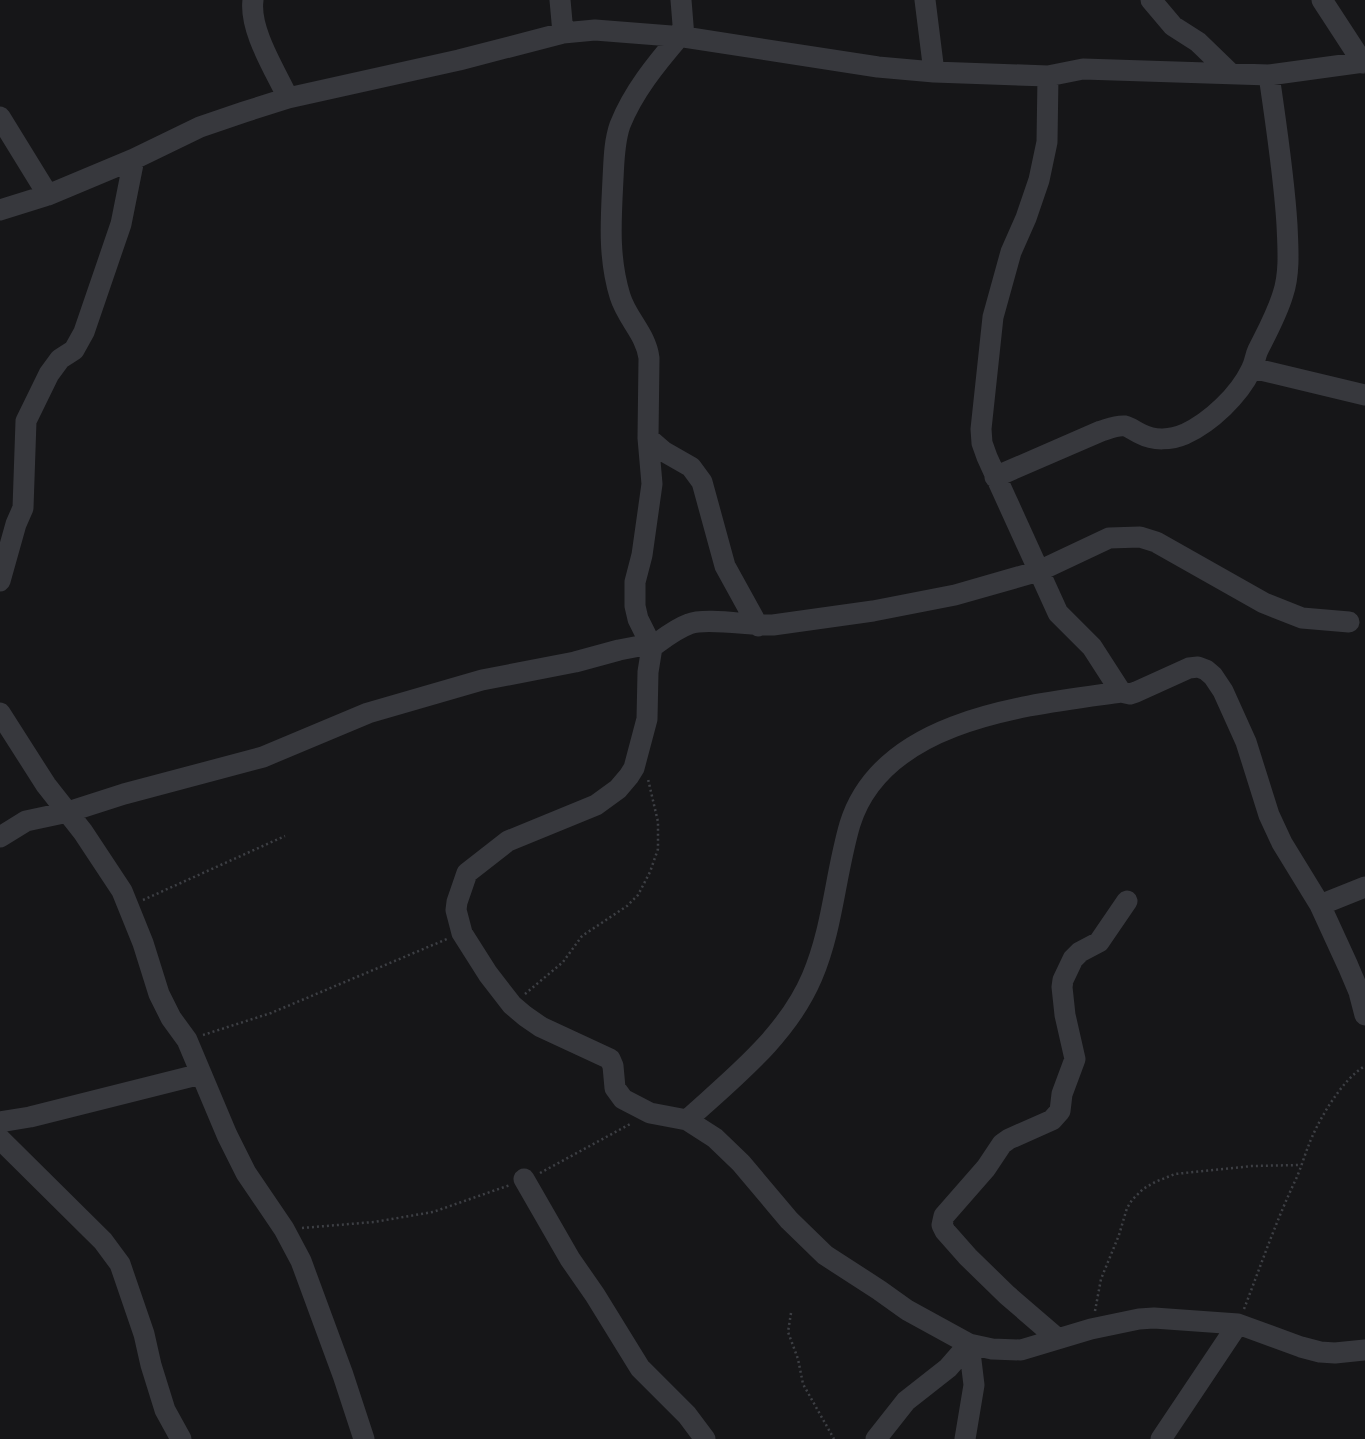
<svg xmlns="http://www.w3.org/2000/svg" width="1365" height="1439" viewBox="0 0 1365 1439" font-family="'Space Grotesk',sans-serif">
	<style>
		.lines { fill: none; stroke-linecap: round; stroke-linejoin: round }
		.path { stroke: #3d3f44; stroke-width: 2.5; stroke-dasharray: 2 3; stroke-linecap: butt }
		.minor { stroke: #37383d; stroke-width: 21 }
	</style>
	<rect width="100%" height="100%" fill="#161618"/>
	<g class="lines">
		<path class="path" d="M143,900L285,836
			M525,994L563,962L582,936L627,906L638,895L650,872L658,849V822L648,779
			M203,1035L271,1013L447,939
			M540,1173L632,1123
			M302,1228L374,1222L433,1212L510,1185
			M1244,1309C1261,1265 1276,1221 1296,1179C1301,1168 1304,1157 1308,1147C1317,1122 1342,1079 1365,1066
			M1095,1311L1101,1279L1119,1235L1127,1208L1132,1200L1143,1189L1155,1182L1175,1174L1252,1166L1301,1165
			M791,1313L788,1332L798,1359L803,1384L834,1439"/>
		<path class="minor" d="M253,0C249,30 275,70 288,98
			M560,0L563,33
			M681,0L684,37
			M925,0L934,72
			M1151,0L1173,26L1198,42L1229,72
			M1322,0L1363,63
			M679,37C656,64 633,92 620,125C614,142 614,161 613,179C611,219 608,257 620,296C627,319 646,334 649,358L648,438L652,484L642,555L635,582V606L638,619L652,647C663,639 675,629 689,624C706,617 752,626 773,625L873,611L955,595L1039,571L1109,538L1140,537L1156,542L1264,603L1302,618L1349,622
			M1048,76L1047,142L1039,180L1026,218L1011,252L993,317L981,429L982,443L987,457L1058,613L1092,647L1121,692L1130,694L1136,692L1189,668L1198,667L1206,670L1213,676L1223,691L1246,742L1269,815L1282,843L1320,905L1348,966L1359,992L1365,1015
			M0,117L48,195
			M0,210L48,195L134,159L200,127L244,112L288,98L459,60L563,33L595,30L684,37L878,67L934,72L1048,76L1083,69L1269,75L1365,62
			M1252,368L1365,395
			M648,438L663,451L691,467L702,482L725,566L758,626
			M995,477L1101,431C1108,429 1117,425 1125,426C1130,427 1136,432 1141,434C1154,441 1171,440 1185,434C1211,422 1239,395 1251,370C1255,363 1255,356 1258,350C1267,332 1277,314 1283,294C1290,273 1288,248 1287,225C1284,175 1276,125 1269,75
			M0,581L16,524L23,508L26,421L49,374L60,359L74,350L84,332L121,224L134,159
			M0,713L46,785L83,832L122,891L143,943L159,994L171,1018L187,1040L227,1135L246,1173L284,1229L301,1261L343,1375L364,1439
			M0,837L26,821L68,812L124,794L263,757L368,713L482,680L575,662L619,650L645,645L652,647L648,672L647,719L634,768L629,776L618,789L596,805L508,841L467,873L457,902L456,910L462,933L488,974L512,1005L525,1016L541,1027L610,1059L613,1066L615,1088L623,1099L650,1113L687,1120L715,1138L741,1163L789,1220L825,1255L879,1290L907,1310L969,1344L992,1349L1021,1350L1091,1329L1139,1319L1154,1318L1238,1324L1301,1347L1320,1352L1335,1353L1365,1350
			M1320,905L1365,887
			M687,1120C733,1078 787,1036 812,977C833,928 835,875 850,824C883,718 1029,705 1121,692
			M0,1122L30,1117L201,1074
			M0,1139L103,1241L120,1264L144,1334L151,1365L165,1410L181,1439
			M524,1179L570,1259L595,1295L640,1368L687,1415L705,1439
			M1058,1339L1007,1295L968,1257L945,1231L942,1225L944,1216L986,1168L1002,1144L1009,1139L1052,1120L1060,1111L1062,1094L1075,1059L1065,1015L1062,987L1063,980L1073,959L1080,952L1099,942L1127,901
			M876,1439L906,1401L948,1368L969,1344
			M965,1439L974,1385L969,1344
			M1161,1439L1238,1324"/>
	</g>
</svg>
